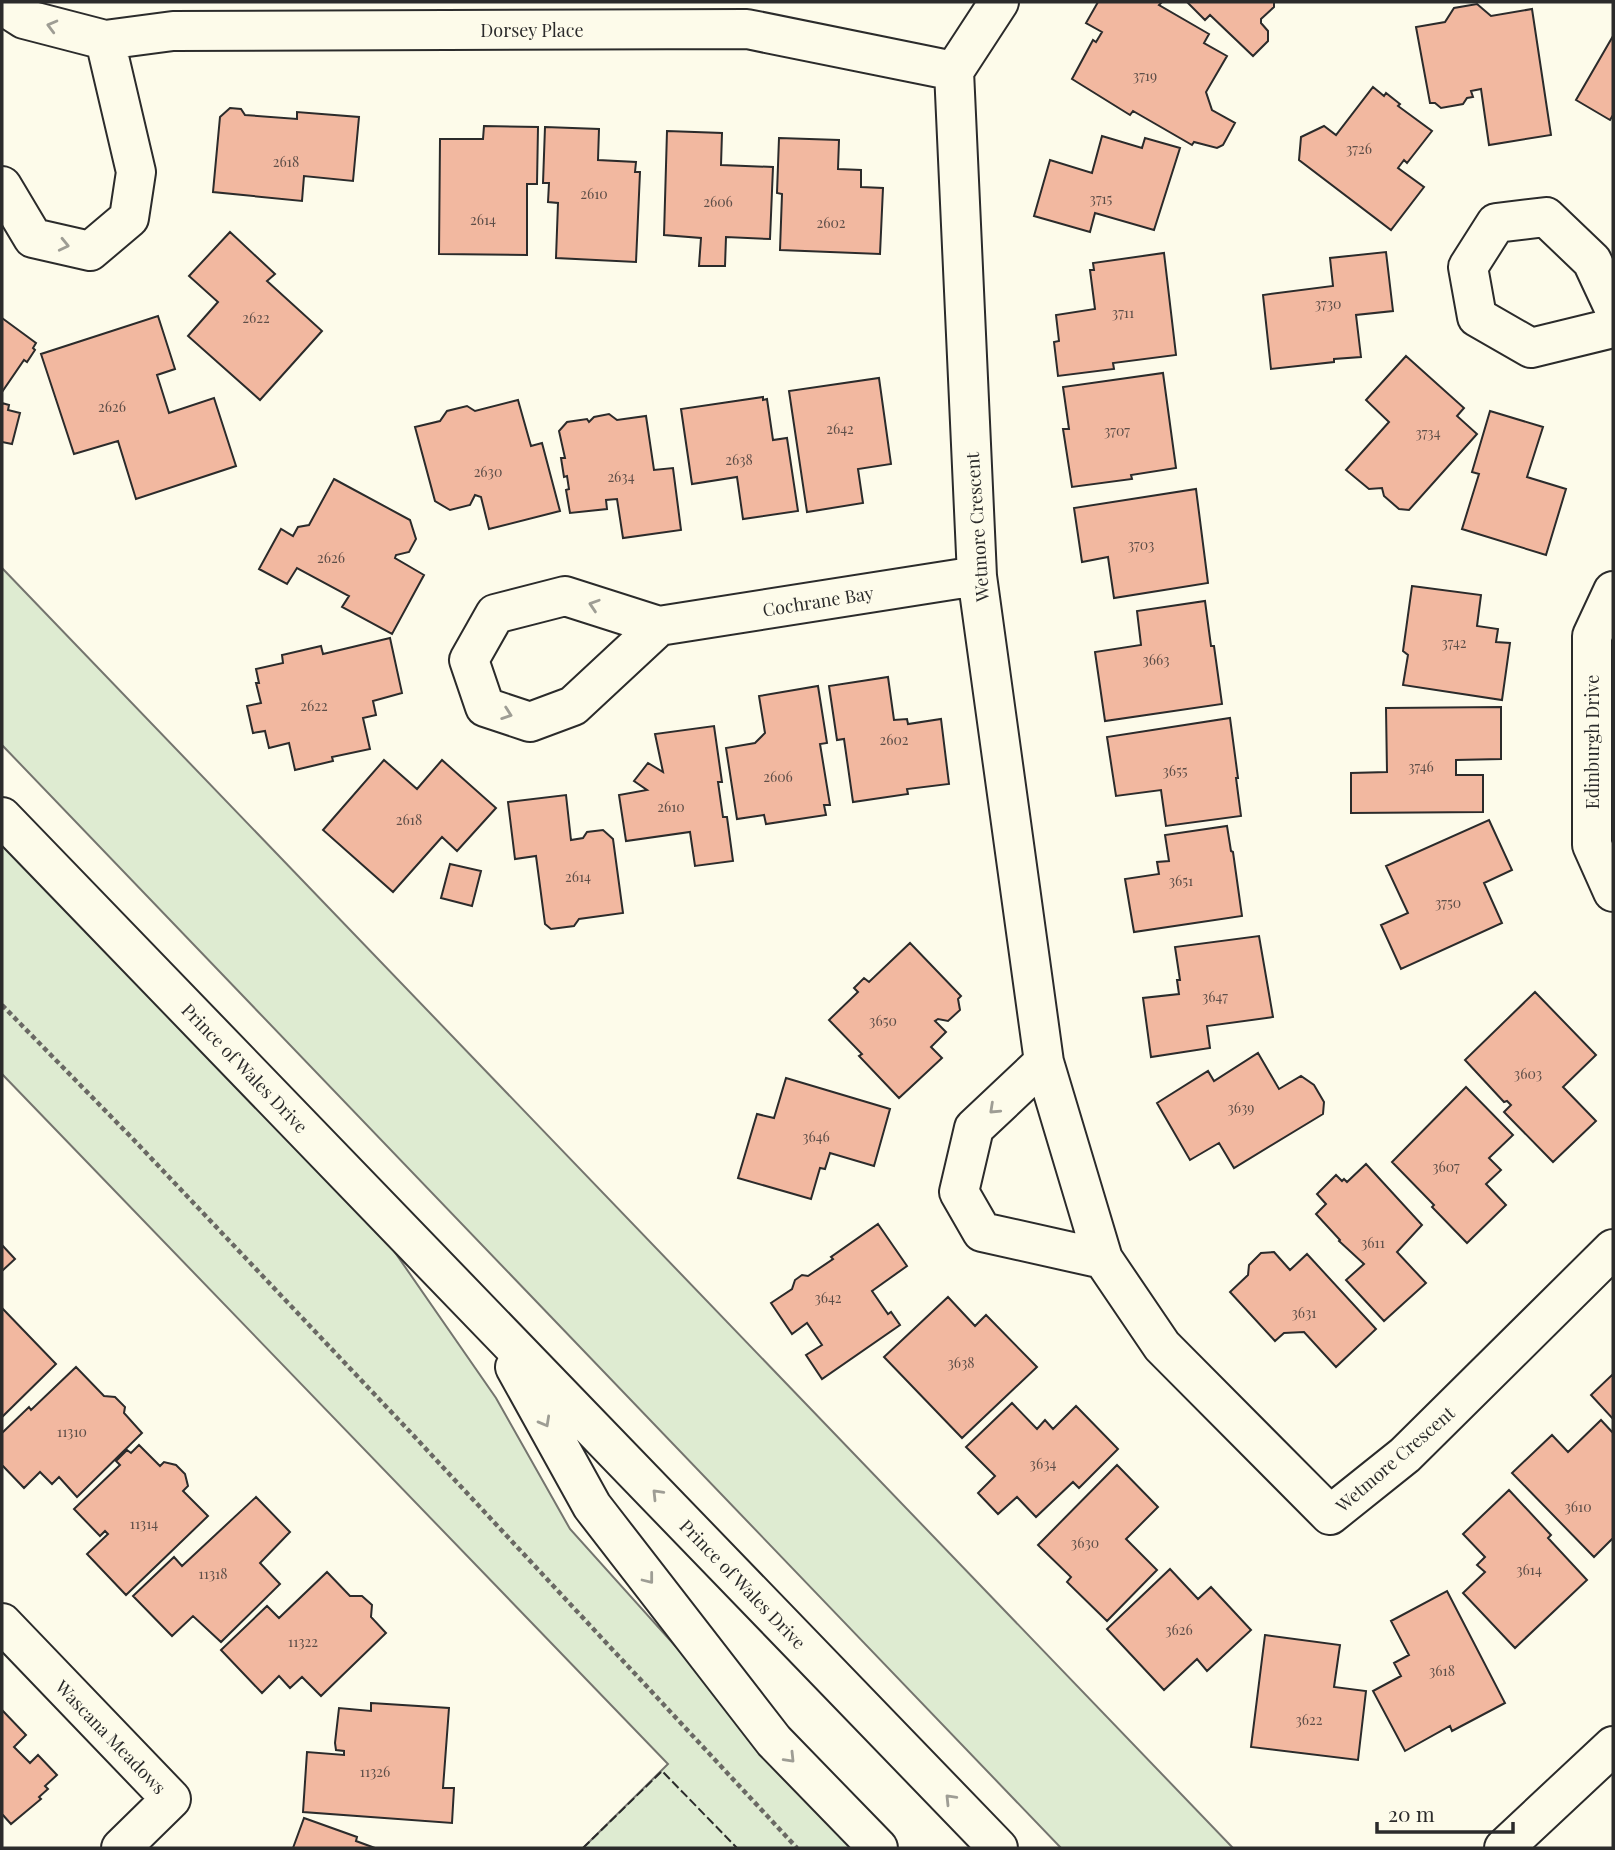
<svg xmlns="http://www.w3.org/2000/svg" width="1615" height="1850" viewBox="0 0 1615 1850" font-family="'Playfair Display',serif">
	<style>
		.green { fill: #deebd1; stroke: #74746e; stroke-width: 2 }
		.building { fill: #f2b8a0; stroke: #2b2b2b; stroke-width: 2 }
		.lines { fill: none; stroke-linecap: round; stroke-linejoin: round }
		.street-casing { stroke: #2b2b2b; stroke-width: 42 }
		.secondary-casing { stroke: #2b2b2b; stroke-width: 42 }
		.path { stroke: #6a6964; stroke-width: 4.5; stroke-dasharray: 5 3.5; stroke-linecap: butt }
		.street { stroke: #fdfbea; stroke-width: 38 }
		.secondary { stroke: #fdfbea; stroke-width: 38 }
		.fence { stroke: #2b2b2b; stroke-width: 2; stroke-dasharray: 9 3.5; stroke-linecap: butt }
		.oneway { stroke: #9e9d94 }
		.labels { text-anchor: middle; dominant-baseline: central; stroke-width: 5; stroke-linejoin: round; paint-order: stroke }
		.number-label { font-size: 14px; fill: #5d4e48 }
		.street-label { font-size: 18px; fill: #2b2b2b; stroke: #fdfbea }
	</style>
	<rect width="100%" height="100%" fill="#fdfbea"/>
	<path class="green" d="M2,568L1233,1848H1061L2,745Z
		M2,840L385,1238L496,1398L570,1529L857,1848H583L668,1764L2,1074Z"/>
	<path class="building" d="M1098,2H1162L1159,5L1209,34L1204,43L1227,56L1206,92L1212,110L1235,123L1223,145L1217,148L1194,142L1192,145L1133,111L1130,115L1072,79L1093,40L1096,42L1102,32L1086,23Z
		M1187,2H1274V7L1261,19V23L1268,31V41L1253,56L1210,15L1205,20Z
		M1477,4L1491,16L1532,9L1551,135L1489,145L1481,89L1471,91L1473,97L1467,98L1463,104L1441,108L1435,103H1430L1416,27L1445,22L1454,8Z
		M1613,36V115L1610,120L1576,100Z
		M1373,87L1384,96L1386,93L1400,104L1398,106L1432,131L1407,163L1404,160L1398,168L1424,187L1391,230L1299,160L1301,137L1324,126L1336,135Z
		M230,108L241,109L245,115L297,119V112L359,117L353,181L304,176L302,201L213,192L220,117Z
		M484,126L538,127L537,184H527V255L439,254L440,139H483Z
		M545,127L599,129L598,160L636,162L635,172H640L636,262L556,258L558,203L548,202L549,183H543Z
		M667,131L722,133L721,165L773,167L770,239L726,237L725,266H699L701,238L664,235Z
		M1102,136L1142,148L1145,138L1180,148L1154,230L1095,213L1090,232L1034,216L1050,160L1092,173Z
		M779,138L839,140L838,169L861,170V187L883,188L880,254L780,250L782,194L777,193Z
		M230,232L275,274L267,281L322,331L260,400L188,336L218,302L189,276Z
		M1386,252L1393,311L1356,315L1361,357L1334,359V362L1271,369L1263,295L1333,286L1330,258Z
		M1164,253L1176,355L1113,363L1114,369L1058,376L1054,342L1059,341L1056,315L1095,309L1090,270H1094L1093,263Z
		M158,316L175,369L157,375L169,413L214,398L236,466L136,499L118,441L74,454L41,354Z
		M2,318L36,343L33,348L35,350L27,362L24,360L2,392Z
		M1406,356L1464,408L1457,416L1477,434L1409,510L1399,509L1384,496L1382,488L1369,489L1346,470L1389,422L1366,400Z
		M1163,373L1176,468L1131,475L1132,479L1072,487L1063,429H1069L1063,387Z
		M879,378L891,464L858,469L863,503L807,512L789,391Z
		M763,397V400L767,399L773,440L787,438L798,511L743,519L737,477L692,484L681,409Z
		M518,400L531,446L542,443L560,511L489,529L481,497L475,495L470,505L450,510L435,501L415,427L440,421L447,411L467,406L475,411Z
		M2,403L9,405L8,410L20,413L12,444L2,442Z
		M1490,411L1543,427L1527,477L1566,489L1546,555L1462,529L1479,474L1472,472Z
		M609,414L617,420L646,416L654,470L673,468L681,530L623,538L617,499L606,500L607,509L570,513L566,490L569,489L567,476L564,477L561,458H565L559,431L567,422L587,419L589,422L594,417Z
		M334,479L410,520L416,539L409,552L396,555L395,558L424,575L392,634L342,607L349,596L297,568L287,584L259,569L281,529L293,536L298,527L309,525Z
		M1196,489L1208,583L1114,598L1108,557L1082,562L1074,508Z
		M1412,586L1481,595L1477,626L1498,629L1496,642L1510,643L1502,700L1403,685L1408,655L1403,651Z
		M1205,601L1211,646H1214L1222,704L1105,721L1095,652L1141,645L1137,611Z
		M390,638L402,693L373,701L376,715L363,718L370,749L332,757L333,761L295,770L289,743L269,748L265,731L253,733L247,706L261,703L256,683H259L256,669L283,663L282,655L321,646L323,654Z
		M888,677L894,720L907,719L908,724L941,719L949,784L907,789L908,794L853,802L844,739L837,740L829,686Z
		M818,686L827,743L820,744L830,805H824L826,815L766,824L764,815L737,819L726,748L755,743L765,733L759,696Z
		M1501,707V759L1456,760V775H1483V812L1351,813V773L1387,772L1386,708Z
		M1230,718L1238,778H1236L1241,816L1166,826L1161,790L1116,796L1107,737Z
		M714,726L722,782H718L723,817H727L733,861L695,866L690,832L626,841L619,795L647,790L634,781L648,763L663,772L655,734Z
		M384,760L417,789L442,760L496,808L457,851L442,837L393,892L323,830Z
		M566,795L571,840L583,838L587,832L603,830L613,839L623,913L579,919L574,926L551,929L545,924L536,856L515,859L508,802Z
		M1489,820L1512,870L1484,883L1502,923L1401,969L1381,925L1408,913L1386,866Z
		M1227,826L1231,851L1233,852L1242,916L1134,932L1125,879L1159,874L1157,862L1169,861L1165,835Z
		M450,864L481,871L472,906L441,898Z
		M1259,936L1273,1017L1207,1026L1210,1048L1151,1057L1143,998L1179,994L1177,980H1180L1175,947Z
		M910,943L961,996L958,999L960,1010L948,1021L938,1019L935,1021L946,1032L931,1047L942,1058L899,1098L859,1056L862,1054L829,1020L858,992L854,988L864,978L869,982Z
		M1535,992L1596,1055L1563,1087L1596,1121L1553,1162L1504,1112L1511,1105L1507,1101L1504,1102L1465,1060Z
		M1258,1053L1279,1089L1301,1076L1314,1085L1324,1102L1323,1114L1234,1168L1219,1143L1190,1160L1157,1103L1208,1071L1214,1081Z
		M786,1078L890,1109L874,1166L830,1153L825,1169L820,1168L811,1199L738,1178L757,1114L774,1118Z
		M1466,1087L1513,1135L1489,1158L1501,1170L1486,1184L1506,1205L1467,1243L1432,1207L1434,1205L1392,1162Z
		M1366,1164L1422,1225L1397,1252L1426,1283L1384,1321L1346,1280L1364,1264L1339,1241L1340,1240L1316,1214L1326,1204L1317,1194L1336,1175L1342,1181L1344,1179L1347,1182Z
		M878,1224L907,1266L872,1291L888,1314L891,1312L900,1325L822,1379L806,1355L822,1345L807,1323L792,1334L771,1303L792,1289L795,1280L802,1275L808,1276L833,1259L831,1257Z
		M2,1245L15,1259L2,1271Z
		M1274,1252L1290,1270L1307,1254L1376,1329L1336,1367L1304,1332L1284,1333L1275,1341L1230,1292L1248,1275L1249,1265L1261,1253Z
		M948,1297L975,1326L986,1315L1037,1367L962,1438L884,1357Z
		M2,1308L56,1364L2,1417Z
		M76,1367L104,1396L115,1397L125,1407L124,1413L142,1433L77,1497L59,1477L52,1484L40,1472L24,1488L2,1465V1433L29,1407L31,1410Z
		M1613,1374V1419L1591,1395Z
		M1012,1403L1037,1429L1045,1420L1053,1429L1076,1406L1118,1449L1079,1488L1073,1482L1036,1517L1017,1497L998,1514L978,1493L995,1476L966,1447Z
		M1601,1420L1613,1433V1538L1594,1557L1512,1473L1552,1435L1568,1452Z
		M139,1445L160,1466L164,1462L176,1465L185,1474L188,1486L183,1491L208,1516L126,1595L87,1554L108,1534L105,1531L100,1536L74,1509L120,1465L116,1461L127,1450L131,1453Z
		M1117,1465L1158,1507L1126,1539L1157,1570L1107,1621L1067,1582L1071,1577L1038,1545Z
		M1509,1490L1551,1535L1548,1538L1587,1580L1515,1648L1463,1593L1485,1572L1477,1565L1485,1557L1463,1534Z
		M256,1497L290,1532L260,1563L280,1584L221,1642L193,1616L172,1636L133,1596L174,1557L182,1566Z
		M1170,1569L1198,1599L1211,1587L1251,1630L1207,1671L1197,1659L1164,1690L1107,1629Z
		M327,1572L350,1596H362L372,1605L371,1617L386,1633L321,1696L302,1677L290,1688L279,1676L262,1693L221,1650L267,1606L279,1618Z
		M1447,1591L1505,1703L1452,1731L1450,1726L1405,1751L1373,1691L1401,1676L1394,1663L1409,1655L1391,1621Z
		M1265,1635L1340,1645L1334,1687L1366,1691L1358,1760L1251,1747Z
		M371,1703L449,1708L443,1788H454L452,1823L303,1812L307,1752L344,1755V1751L336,1750L335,1743L339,1708L371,1711Z
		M2,1710L26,1735L14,1747L30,1763L38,1755L57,1775L45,1786L48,1789L39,1797L41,1799L11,1824L2,1814Z
		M304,1818L357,1837L356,1841L375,1848H293Z"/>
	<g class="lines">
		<g class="street-casing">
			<path id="street" d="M999,2L954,71L977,576L1044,1062L1103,1259L1162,1346L1330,1515L1405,1455L1613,1249
				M2,5L24,19L105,40L173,31L747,29L954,71
				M2,186L33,238L90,251L129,218L136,172L105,40
				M1613,306L1592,261L1546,217L1496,223L1468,267L1477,317L1531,348L1613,328
				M659,626L573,706L530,722L485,707L469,660L495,614L565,596L659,626L977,576
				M1044,1062L974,1128L959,1192L982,1232L1103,1259
				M2,1623L171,1799L121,1848"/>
		</g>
		<g class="secondary-casing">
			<path id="secondary" d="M1613,591L1592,636V845L1613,892
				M2,817L998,1848
				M515,1367L592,1506L774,1741L878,1848
				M1504,1848L1613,1746"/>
		</g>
		<path class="path" d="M2,1005L133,1139L413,1435L797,1848"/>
		<use href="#street" class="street"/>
		<use href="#secondary" class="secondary"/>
		<path class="fence" d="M583,1848L662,1771L737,1848"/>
	</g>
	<defs><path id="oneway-chevron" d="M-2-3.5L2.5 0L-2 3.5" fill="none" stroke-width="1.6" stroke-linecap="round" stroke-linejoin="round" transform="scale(1.75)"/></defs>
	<g class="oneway">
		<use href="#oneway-chevron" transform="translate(52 26) rotate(-165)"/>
		<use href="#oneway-chevron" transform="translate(64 245) rotate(13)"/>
		<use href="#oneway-chevron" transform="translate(594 605) rotate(-162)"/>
		<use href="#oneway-chevron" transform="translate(507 714) rotate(19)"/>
		<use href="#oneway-chevron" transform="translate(994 1109) rotate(137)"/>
		<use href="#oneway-chevron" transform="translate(545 1422) rotate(61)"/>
		<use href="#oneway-chevron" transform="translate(657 1494) rotate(-134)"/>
		<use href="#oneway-chevron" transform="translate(649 1579) rotate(52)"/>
		<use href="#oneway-chevron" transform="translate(790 1758) rotate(46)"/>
		<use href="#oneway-chevron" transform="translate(950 1799) rotate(-134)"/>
	</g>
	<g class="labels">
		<g class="number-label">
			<text x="1145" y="75">3719</text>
			<text x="1359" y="148">3726</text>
			<text x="286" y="161">2618</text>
			<text x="594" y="193">2610</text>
			<text x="1101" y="198">3715</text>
			<text x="718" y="201">2606</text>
			<text x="483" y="219">2614</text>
			<text x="831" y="222">2602</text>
			<text x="1328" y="303">3730</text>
			<text x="1123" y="312">3711</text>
			<text x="256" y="317">2622</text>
			<text x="112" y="406">2626</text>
			<text x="840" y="428">2642</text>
			<text x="1117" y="430">3707</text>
			<text x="1428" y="432">3734</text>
			<text x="739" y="459">2638</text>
			<text x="488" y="471">2630</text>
			<text x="621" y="476">2634</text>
			<text x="1141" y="544">3703</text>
			<text x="331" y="557">2626</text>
			<text x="1454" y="642">3742</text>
			<text x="1156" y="659">3663</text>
			<text x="314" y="705">2622</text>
			<text x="894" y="739">2602</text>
			<text x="1421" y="766">3746</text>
			<text x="1175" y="770">3655</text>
			<text x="778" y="776">2606</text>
			<text x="671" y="806">2610</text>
			<text x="409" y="819">2618</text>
			<text x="578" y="876">2614</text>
			<text x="1181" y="880">3651</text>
			<text x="1448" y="902">3750</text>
			<text x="1215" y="996">3647</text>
			<text x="883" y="1020">3650</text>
			<text x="1528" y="1073">3603</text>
			<text x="1241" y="1107">3639</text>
			<text x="816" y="1136">3646</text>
			<text x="1446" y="1166">3607</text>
			<text x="1373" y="1242">3611</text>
			<text x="828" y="1297">3642</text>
			<text x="1304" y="1312">3631</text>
			<text x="961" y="1362">3638</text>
			<text x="72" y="1431">11310</text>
			<text x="1043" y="1463">3634</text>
			<text x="1578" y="1506">3610</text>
			<text x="144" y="1523">11314</text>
			<text x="1085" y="1542">3630</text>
			<text x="1529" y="1569">3614</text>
			<text x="213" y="1573">11318</text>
			<text x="1179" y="1629">3626</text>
			<text x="303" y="1641">11322</text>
			<text x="1442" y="1670">3618</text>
			<text x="1309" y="1719">3622</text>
			<text x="375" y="1771">11326</text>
		</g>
		<g class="street-label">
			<text x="532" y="30">Dorsey Place</text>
			<text transform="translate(977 527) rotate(-94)">Wetmore Crescent</text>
			<text transform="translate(818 601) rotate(-9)">Cochrane Bay</text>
			<text transform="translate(1592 742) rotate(-90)">Edinburgh Drive</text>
			<text transform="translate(245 1068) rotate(46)">Prince of Wales Drive</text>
			<text transform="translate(1395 1459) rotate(-41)">Wetmore Crescent</text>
			<text transform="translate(743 1584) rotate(46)">Prince of Wales Drive</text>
			<text transform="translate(111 1737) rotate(46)">Wascana Meadows</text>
		</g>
	</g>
	<rect width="1615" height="1850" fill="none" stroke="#2b2b2b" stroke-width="7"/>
	<path d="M1377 1822v10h136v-10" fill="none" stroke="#2b2b2b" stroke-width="3.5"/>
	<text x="1388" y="1822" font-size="21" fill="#2b2b2b" stroke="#fdfbea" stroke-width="5" paint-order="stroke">20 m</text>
</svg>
